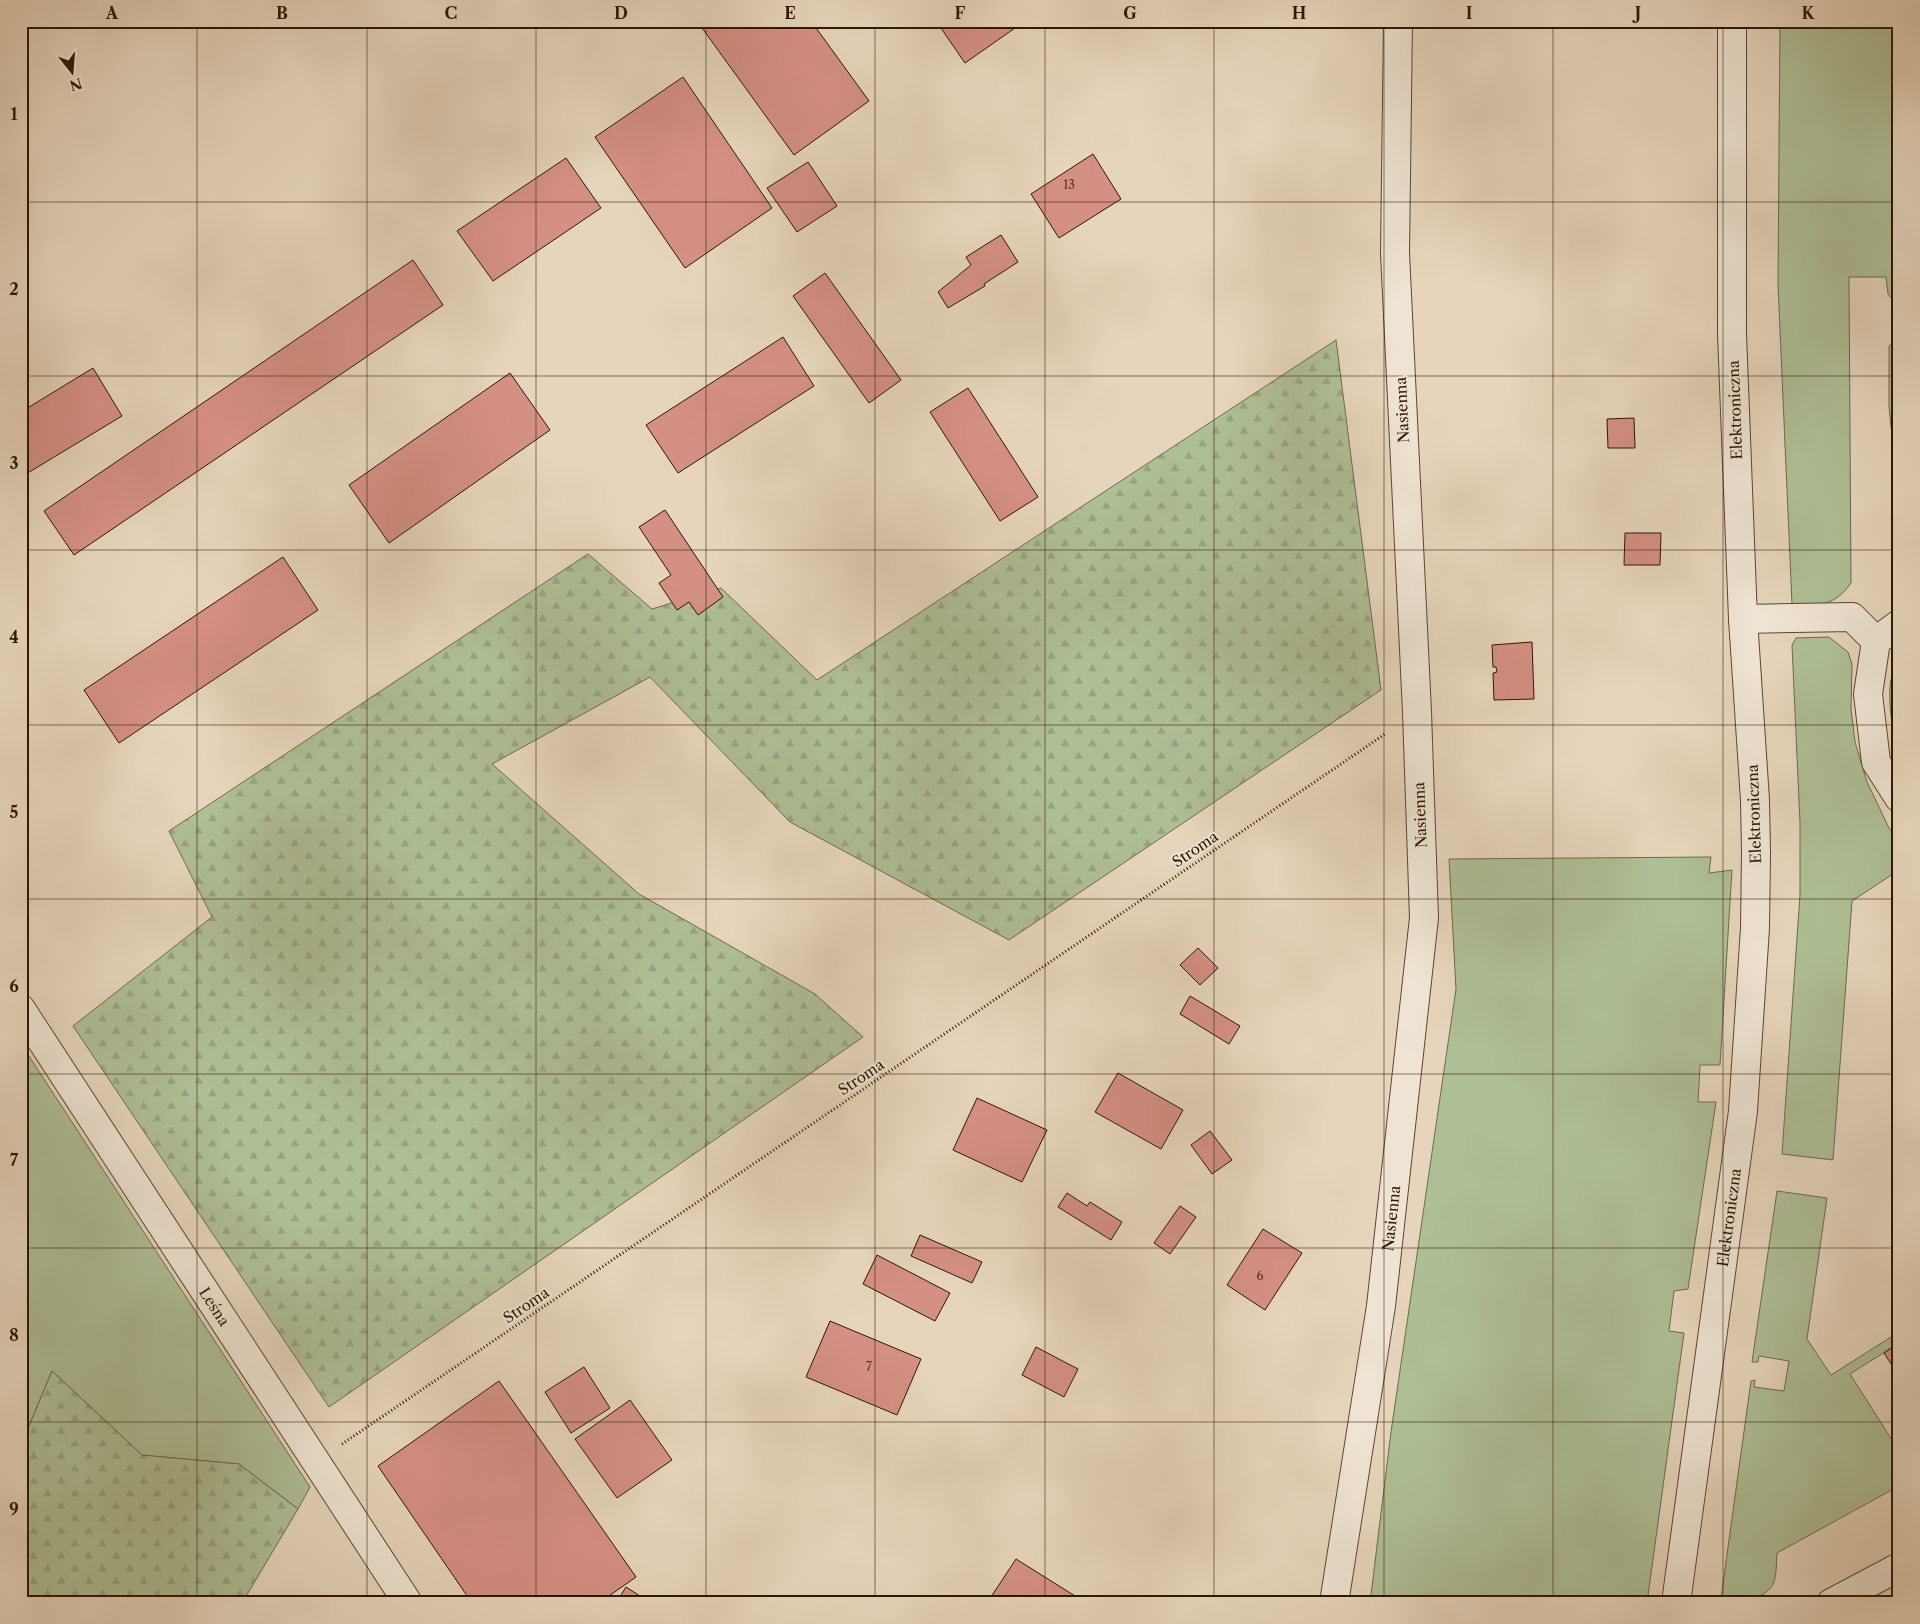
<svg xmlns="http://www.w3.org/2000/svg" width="1920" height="1624" viewBox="0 0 1920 1624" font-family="'Libre Caslon Text',serif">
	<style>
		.green { fill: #aebe96; stroke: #6e6a4b }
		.forest { fill: url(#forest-firs); stroke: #6e6a4b }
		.building { fill: #d59085; stroke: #2d1600 }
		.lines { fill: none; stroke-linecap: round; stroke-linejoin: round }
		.minor-casing { stroke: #5b462f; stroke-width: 30 }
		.path { stroke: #2d1600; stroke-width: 3; stroke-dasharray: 1 2.5; stroke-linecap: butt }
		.minor { stroke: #efe4d3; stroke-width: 28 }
		.grid { fill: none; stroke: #2d1600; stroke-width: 1; stroke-opacity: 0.55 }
		.labels { text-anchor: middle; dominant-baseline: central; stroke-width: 4; stroke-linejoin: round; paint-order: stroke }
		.number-label { font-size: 12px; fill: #573421 }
		.street-label { font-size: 15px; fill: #2d1600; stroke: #efe4d3 }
		.neatline { fill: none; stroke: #2d1600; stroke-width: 2 }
		.grid-label { font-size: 16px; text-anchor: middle; font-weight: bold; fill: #2d1600 }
	</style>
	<defs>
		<pattern id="forest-firs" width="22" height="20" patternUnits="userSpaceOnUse" patternTransform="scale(1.25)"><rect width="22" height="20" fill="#aebe96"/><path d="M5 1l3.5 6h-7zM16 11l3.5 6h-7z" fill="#96a380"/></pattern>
	</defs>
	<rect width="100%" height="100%" fill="#e6d5bc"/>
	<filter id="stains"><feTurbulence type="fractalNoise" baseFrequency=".004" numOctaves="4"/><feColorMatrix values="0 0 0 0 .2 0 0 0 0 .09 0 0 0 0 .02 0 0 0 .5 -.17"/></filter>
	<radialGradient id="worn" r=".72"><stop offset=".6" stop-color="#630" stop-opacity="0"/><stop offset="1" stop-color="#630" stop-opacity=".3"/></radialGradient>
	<path class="green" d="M1780,21H1899V299L1891,298L1888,294L1886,277H1849L1851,583C1834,607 1820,605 1792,604L1778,284Z
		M1895,341H1899V437L1891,428L1889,406V346Z
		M1829,637L1848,652L1852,664L1851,709L1855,742L1867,782L1889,828L1899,842V870L1852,901L1833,1160L1782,1154L1800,895V823L1792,645L1796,638Z
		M1899,661V758L1896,751C1893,726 1882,681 1899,661Z
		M1711,857L1709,873L1732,870L1720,1065H1700L1698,1102H1716L1688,1289L1674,1291L1669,1331L1684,1333L1647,1603H1370L1391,1432L1456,989L1449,859Z
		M21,1044L310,1487L298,1509L239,1464L142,1455L52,1371L21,1445Z
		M1777,1191L1827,1198L1807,1339L1831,1375L1899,1332V1343L1850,1374L1899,1451V1486L1777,1553C1776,1563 1777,1576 1773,1584C1768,1596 1743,1604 1731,1603C1728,1602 1724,1599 1721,1598L1751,1381L1755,1380L1754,1387L1784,1391L1789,1361L1759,1356L1758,1362H1752Z"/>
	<path class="forest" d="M1336,340L1381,690L1009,940L790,822L650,677L492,764L639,894L815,994L863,1037L329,1407L73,1026L212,917L169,831L588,554L652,609L721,588L817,680Z
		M52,1371L142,1455L239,1464L298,1509L242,1603H21V1445Z"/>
	<path class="building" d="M697,21H811L869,101L794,155Z
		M936,21H1025L965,63Z
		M683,77L772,208L685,268L595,137Z
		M1093,154L1121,199L1059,238L1031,194Z
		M566,158L601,208L493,281L457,231Z
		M808,162L837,206L797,232L767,188Z
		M1001,235L1018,262L984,284L985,286L948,308L938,292L971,265L966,257Z
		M413,260L443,305L74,555L44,511Z
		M825,273L901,380L869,403L793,296Z
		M783,337L814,386L678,473L646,425Z
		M93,368L122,416L21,477V412Z
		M510,373L550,430L389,543L349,485Z
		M968,388L1038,497L1000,521L930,412Z
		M1634,418L1635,448H1608L1607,419Z
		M665,510L723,597L698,615L689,602L677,610L659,583L671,575L639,527Z
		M1625,533H1661L1660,565H1624Z
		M283,557L318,610L119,743L84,690Z
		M1532,642L1534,699L1494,700L1493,673L1497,672L1496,667H1493L1492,645Z
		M1198,948L1218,968L1200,985L1180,965Z
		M1190,996L1240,1026L1229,1044L1180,1014Z
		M1118,1073L1183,1110L1161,1149L1095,1112Z
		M977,1098L1047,1130L1022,1182L953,1150Z
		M1210,1131L1232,1160L1212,1174L1191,1145Z
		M1067,1193L1087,1206L1090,1202L1122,1222L1111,1240L1058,1207Z
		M1180,1206L1196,1217L1170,1254L1154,1243Z
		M1263,1229L1302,1253L1265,1310L1227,1285Z
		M920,1235L982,1262L972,1283L911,1256Z
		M877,1255L950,1293L935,1321L863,1284Z
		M830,1321L921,1359L897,1415L806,1377Z
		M1899,1343V1376L1884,1353Z
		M1036,1347L1078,1369L1064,1397L1022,1375Z
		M584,1367L610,1408L571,1433L545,1392Z
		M499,1381L636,1577L599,1603H472L378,1466Z
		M630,1400L672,1460L617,1498L575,1439Z
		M1016,1559L1083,1601L1082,1603H987Z
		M626,1587L651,1603H616Z"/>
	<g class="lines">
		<g class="minor-casing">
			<g id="minor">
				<path d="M1743,619L1852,617L1876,641"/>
				<path d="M1899,624L1876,641L1868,694L1876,762L1899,798"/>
				<path id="s1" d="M21,1009L408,1603"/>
				<path id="s2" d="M1334,1603L1381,1306L1424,918L1417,712L1395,253L1398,21"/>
				<path id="s3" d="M1676,1603L1743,1111L1755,928L1756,852L1755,800L1743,619L1732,334V21"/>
				<path d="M1831,1603L1899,1567"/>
			</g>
		</g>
		<path class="path" d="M342,1444L1385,734"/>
		<use href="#minor" class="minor"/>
	</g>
	<path class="grid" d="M197,21V1603M367,21V1603M536,21V1603M706,21V1603M875,21V1603M1045,21V1603M1214,21V1603M1384,21V1603M1553,21V1603M1723,21V1603M21,202H1899M21,376H1899M21,550H1899M21,725H1899M21,899H1899M21,1074H1899M21,1248H1899M21,1422H1899"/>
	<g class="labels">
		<g class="number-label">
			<text x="1069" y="184">13</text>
			<text x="1260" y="1275">6</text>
			<text x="869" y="1366">7</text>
		</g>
		<g class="street-label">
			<text transform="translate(1402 410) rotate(-93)">Nasienna</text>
			<text transform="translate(1735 410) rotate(-92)">Elektroniczna</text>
			<text transform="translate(1754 814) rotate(-92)">Elektroniczna</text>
			<text transform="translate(1420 815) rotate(-92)">Nasienna</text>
			<text transform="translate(1195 849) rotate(-34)">Stroma</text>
			<text transform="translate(861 1077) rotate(-34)">Stroma</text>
			<text stroke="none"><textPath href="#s2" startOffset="389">Nasienna</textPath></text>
			<text stroke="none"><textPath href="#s3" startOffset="389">Elektroniczna</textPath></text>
			<text stroke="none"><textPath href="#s1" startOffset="355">Leśna</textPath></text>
			<text transform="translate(526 1305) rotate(-34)">Stroma</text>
		</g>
	</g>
	<rect width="1920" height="1624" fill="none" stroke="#e6d5bc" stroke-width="55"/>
	<g transform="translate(72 72) rotate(163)" stroke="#efe4d3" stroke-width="4" paint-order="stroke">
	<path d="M0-4L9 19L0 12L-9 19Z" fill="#2d1600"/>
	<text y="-8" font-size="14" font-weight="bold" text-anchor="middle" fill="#2d1600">N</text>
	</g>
	<rect x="28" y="28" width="1864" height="1568" class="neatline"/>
	<g class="grid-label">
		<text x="112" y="19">A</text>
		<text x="282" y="19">B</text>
		<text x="451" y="19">C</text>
		<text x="621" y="19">D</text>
		<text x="790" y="19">E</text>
		<text x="960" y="19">F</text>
		<text x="1130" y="19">G</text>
		<text x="1299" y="19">H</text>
		<text x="1469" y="19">I</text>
		<text x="1638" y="19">J</text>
		<text x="1808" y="19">K</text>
		<text x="14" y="120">1</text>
		<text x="14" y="295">2</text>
		<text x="14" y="469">3</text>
		<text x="14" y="643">4</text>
		<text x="14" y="818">5</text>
		<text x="14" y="992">6</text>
		<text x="14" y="1166">7</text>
		<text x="14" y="1341">8</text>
		<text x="14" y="1515">9</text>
	</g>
	<rect width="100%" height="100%" filter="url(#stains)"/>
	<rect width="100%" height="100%" fill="url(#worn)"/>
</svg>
